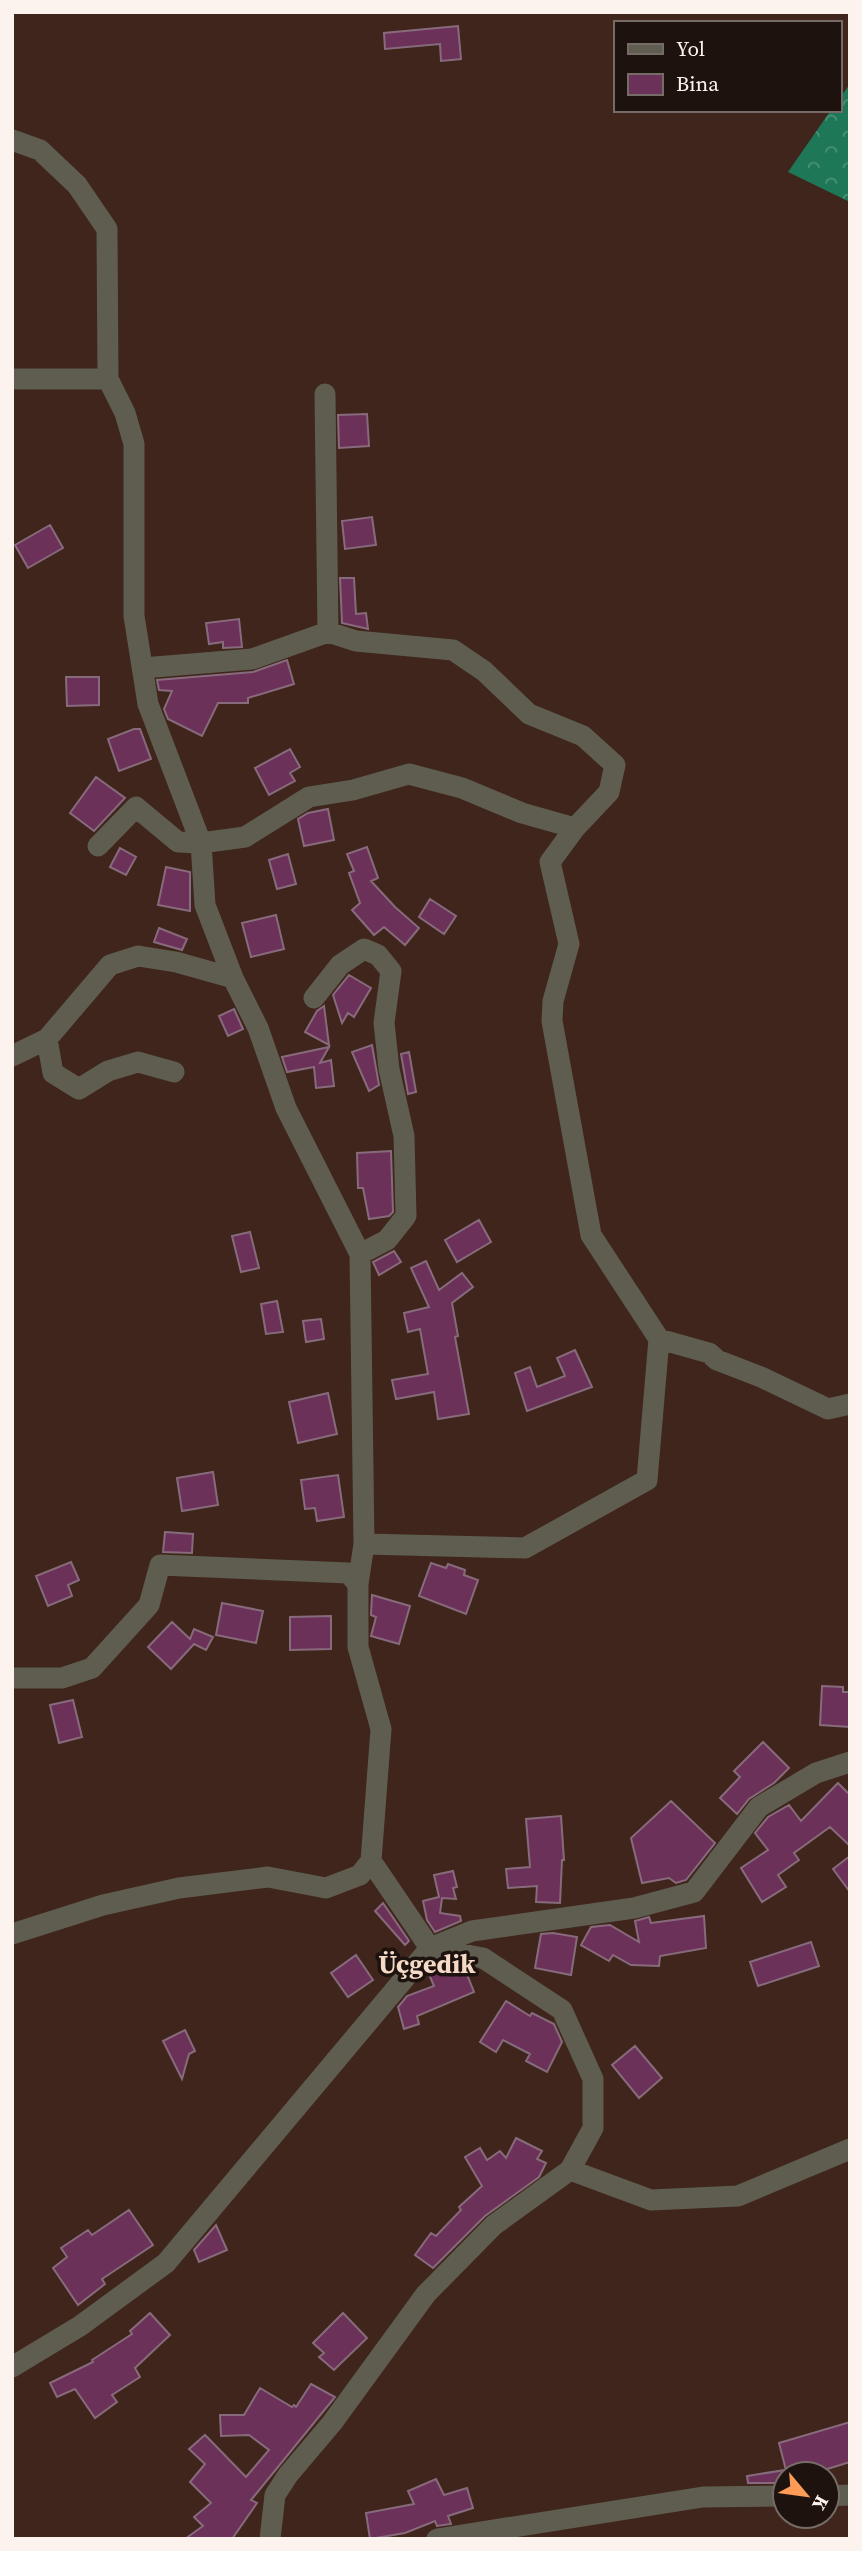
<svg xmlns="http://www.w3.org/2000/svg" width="862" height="2551" viewBox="0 0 862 2551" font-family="'Source Serif 4',serif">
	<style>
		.forest { fill: url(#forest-crowns) }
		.building { fill: #6b3158; stroke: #876b7c; stroke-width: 2 }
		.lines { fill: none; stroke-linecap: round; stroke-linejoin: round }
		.minor { stroke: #5e5d50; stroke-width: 21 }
		.labels { text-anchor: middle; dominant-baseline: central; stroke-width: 7; stroke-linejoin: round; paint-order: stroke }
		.quarter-label { font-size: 26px; font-weight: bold; fill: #f6dac8; stroke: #1d120d }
	</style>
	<defs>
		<pattern id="forest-crowns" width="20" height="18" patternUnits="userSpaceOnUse" patternTransform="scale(1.75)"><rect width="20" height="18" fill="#1e7857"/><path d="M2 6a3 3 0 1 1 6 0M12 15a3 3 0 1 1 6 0" fill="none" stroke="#4b9278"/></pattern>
	</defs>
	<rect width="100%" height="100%" fill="#3f251b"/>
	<path class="forest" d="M850,84V202L788,172L831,110H839V99Z"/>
	<path class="building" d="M458,26L461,59L441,61L440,44L385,49L384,33Z
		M367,414L369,446L339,448L338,415Z
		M372,517L376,545L345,549L342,521Z
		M50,525L63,548L28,568L15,545Z
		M340,578H354L356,614L366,613L368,629L342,623Z
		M239,619L242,647L223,648V642L209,644L206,623Z
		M287,660L294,684L248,698V703H218L202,736L168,719L164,709L172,691L159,690L157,680L253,672Z
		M66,677H99V705L67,706Z
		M134,729H140L151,759L119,771L108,739Z
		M290,749L300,767L290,773L295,781L269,795L255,768Z
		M96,777L125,798L94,831L70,813Z
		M328,809L334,840L304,846L298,819L308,813Z
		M367,847L378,878L371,881L395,907L419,928L405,945L384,927L374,935L352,910L360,903L349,873L354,871L347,854Z
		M120,848L136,857L126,875L110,867Z
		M288,854L296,884L277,889L269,860Z
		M166,867L190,872V911L158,905Z
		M430,899L456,916L444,934L419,917Z
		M276,915L284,949L251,957L242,923Z
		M159,928L187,939L182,950L154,942Z
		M349,975L371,988L354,1017L348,1013L342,1023L333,995Z
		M324,1006L329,1045L305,1032L317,1011Z
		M234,1009L243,1029L228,1036L219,1016Z
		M372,1045L379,1085L369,1091L352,1052Z
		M329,1047L320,1063L331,1060L334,1086L316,1088L314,1067L287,1072L282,1057Z
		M409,1052L416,1092L408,1094L401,1054Z
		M391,1151L393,1212L389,1216L369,1219L363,1188H358L357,1153Z
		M479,1220L491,1242L457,1262L445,1240Z
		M250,1232L259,1268L241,1272L232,1236Z
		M394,1251L401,1262L379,1275L373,1262Z
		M426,1261L439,1290L462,1273L473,1287L452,1303L458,1336L455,1337L469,1414L438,1419L434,1392L396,1399L392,1380L428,1374L420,1329L408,1332L404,1313L429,1307L411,1268Z
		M277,1301L283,1332L266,1334L261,1304Z
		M321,1319L324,1339L306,1342L303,1321Z
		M575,1350L592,1387L527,1411L515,1373L530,1367L537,1387L565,1376L557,1358Z
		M328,1393L337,1434L298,1443L289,1402Z
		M213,1472L218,1505L182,1511L177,1478Z
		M338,1475L344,1517L317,1521L315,1508L305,1509L301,1480Z
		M165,1532L193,1534L192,1553L163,1552Z
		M71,1562L79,1580L68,1585L72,1596L48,1606L36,1576Z
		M431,1563L446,1568L448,1564L465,1570L464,1575L478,1580L466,1614L419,1596Z
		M372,1595L410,1606L399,1644L371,1636L376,1617L371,1615Z
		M222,1603L263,1611L256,1643L216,1635Z
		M331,1616V1649L290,1650V1617Z
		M172,1622L190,1639L194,1629L213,1637L206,1650L194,1644L171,1669L148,1647Z
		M822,1686L843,1687V1692H850V1727L820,1725Z
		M73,1700L82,1737L59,1743L50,1705Z
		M763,1742L789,1768L774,1783L749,1799L737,1814L720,1798L740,1777L734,1771Z
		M838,1783L850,1795V1846L830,1827L794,1853L799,1860L778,1875L786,1887L762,1902L741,1868L768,1850L755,1833L768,1817L789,1805L801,1821Z
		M671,1801L715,1843L686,1880L676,1883L669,1878L642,1883L631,1838Z
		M561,1816L564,1860H562L560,1903L536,1902L537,1886L508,1888L506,1869L530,1867L526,1819Z
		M850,1856V1892L833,1869Z
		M453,1871L457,1887L453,1888L456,1899L442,1898L440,1913L460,1916L461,1921L435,1932L427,1920L423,1901L439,1897L434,1875Z
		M383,1903L409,1941L405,1945L375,1911Z
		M704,1916L706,1948L660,1956L659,1966L631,1965L613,1955L609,1961L581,1945L591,1927L610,1925L639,1942L635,1921L649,1917L651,1923Z
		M553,1933L577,1937L571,1975L535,1968L541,1934Z
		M811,1942L819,1966L758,1986L750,1962Z
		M356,1955L373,1980L348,1997L331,1973Z
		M447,1965L454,1966L458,1975L466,1972L474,1992L417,2016L419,2024L404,2029L398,2007L407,1996L434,1986L428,1972Z
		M506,2001L530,2016L532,2013L554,2024L562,2042L547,2072L526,2061L530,2054L503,2040L496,2052L480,2042Z
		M185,2030L195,2051L189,2054L182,2079L163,2041Z
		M635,2046L662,2078L639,2098L612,2065Z
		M516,2138L542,2151L537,2159L546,2163L539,2177L485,2216L433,2268L415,2255L431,2233L436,2236L461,2210L459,2207L482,2186L465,2157L480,2148L487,2160L500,2151L506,2158Z
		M129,2210L153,2245L102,2279L105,2284L78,2305L53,2268L67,2257L61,2248L88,2230L92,2235Z
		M216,2225L227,2250L199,2262L194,2250Z
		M150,2313L170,2335L135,2368L140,2377L112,2395L117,2402L95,2418L75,2389L57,2397L50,2383L93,2362L92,2360L132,2334L130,2331Z
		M343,2313L367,2338L334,2370L319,2357L324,2353L313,2343Z
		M311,2384L335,2397L251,2500L257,2503L232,2539H185L203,2526L194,2517L211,2503L190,2482L205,2464L189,2449L205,2435L246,2477L269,2450L249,2435L221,2436L220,2415H244L260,2388L292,2407L294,2405L296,2407Z
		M850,2422V2462L824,2470L825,2474H787L779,2443Z
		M785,2470V2483H748L747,2476Z
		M436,2479L444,2495L467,2488L473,2508L448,2516L451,2524L437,2526L435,2521L405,2533L370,2539L366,2513L414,2504L408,2491Z"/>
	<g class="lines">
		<path class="minor" d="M12,140L40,150L77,185L107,229L108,379L125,413L134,444V616L148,704L201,843L205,905L233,978L258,1028L286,1108L360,1254L364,1544L525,1548L647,1480L659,1339L591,1235L552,1021L553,1001L569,944L550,862L575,828L609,792L615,765L583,736L529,714L484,671L453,650L356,641L328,632L252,659L143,668
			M12,379H108
			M325,394L328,632
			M98,846L136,807L178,842L201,843L245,837L309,797L353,790L409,774L462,788L522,813L575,828
			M314,998L340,965L364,949L378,955L391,971L384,1023L389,1069L404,1136L406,1216L387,1240L360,1254
			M47,1039L53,1073L79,1089L108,1071L138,1062L174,1072
			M12,1056L47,1039L110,965L138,956L176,962L233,978
			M659,1339L709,1353L717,1360L761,1377L828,1409L850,1404
			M12,1678H62L92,1668L149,1605L160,1565L348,1573L358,1584
			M12,1934L103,1905L179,1888L268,1877L326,1888L360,1875L371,1861L381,1729L358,1647V1584L364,1544
			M570,2170L651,2200L738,2196L850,2149
			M12,2367L80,2326L166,2263L430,1948L472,1931L634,1908L694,1892L759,1807L816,1773L850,1762
			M827,2496L850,2495
			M270,2539L275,2495L288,2475L332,2423L426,2294L494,2225L570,2170L593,2128V2079L562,2010L483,1958L430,1948L371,1861
			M437,2539L703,2497L785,2496"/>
	</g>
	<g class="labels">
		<g class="quarter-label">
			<text x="427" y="1964">Üçgedik</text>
		</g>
	</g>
	<rect width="862" height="2551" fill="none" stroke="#fcf2ee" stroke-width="28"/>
	<rect x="614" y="21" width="228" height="91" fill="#1d120d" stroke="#766c67" stroke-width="2"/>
	<rect x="628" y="44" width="35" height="10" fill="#5e5d50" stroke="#766c67" stroke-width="2"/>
	<text x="676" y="56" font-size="21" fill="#fcf2ee">Yol</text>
	<rect x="628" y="74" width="35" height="21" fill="#6b3158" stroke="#766c67" stroke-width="2"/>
	<text x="676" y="91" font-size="21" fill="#fcf2ee">Bina</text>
	<g transform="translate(806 2495) rotate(119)"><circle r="33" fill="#1d120d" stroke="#766c67" stroke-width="2"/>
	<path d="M0-5L12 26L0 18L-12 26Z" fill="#fe9c57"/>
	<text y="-10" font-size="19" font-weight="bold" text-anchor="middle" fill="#fcf2ee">K</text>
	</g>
</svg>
